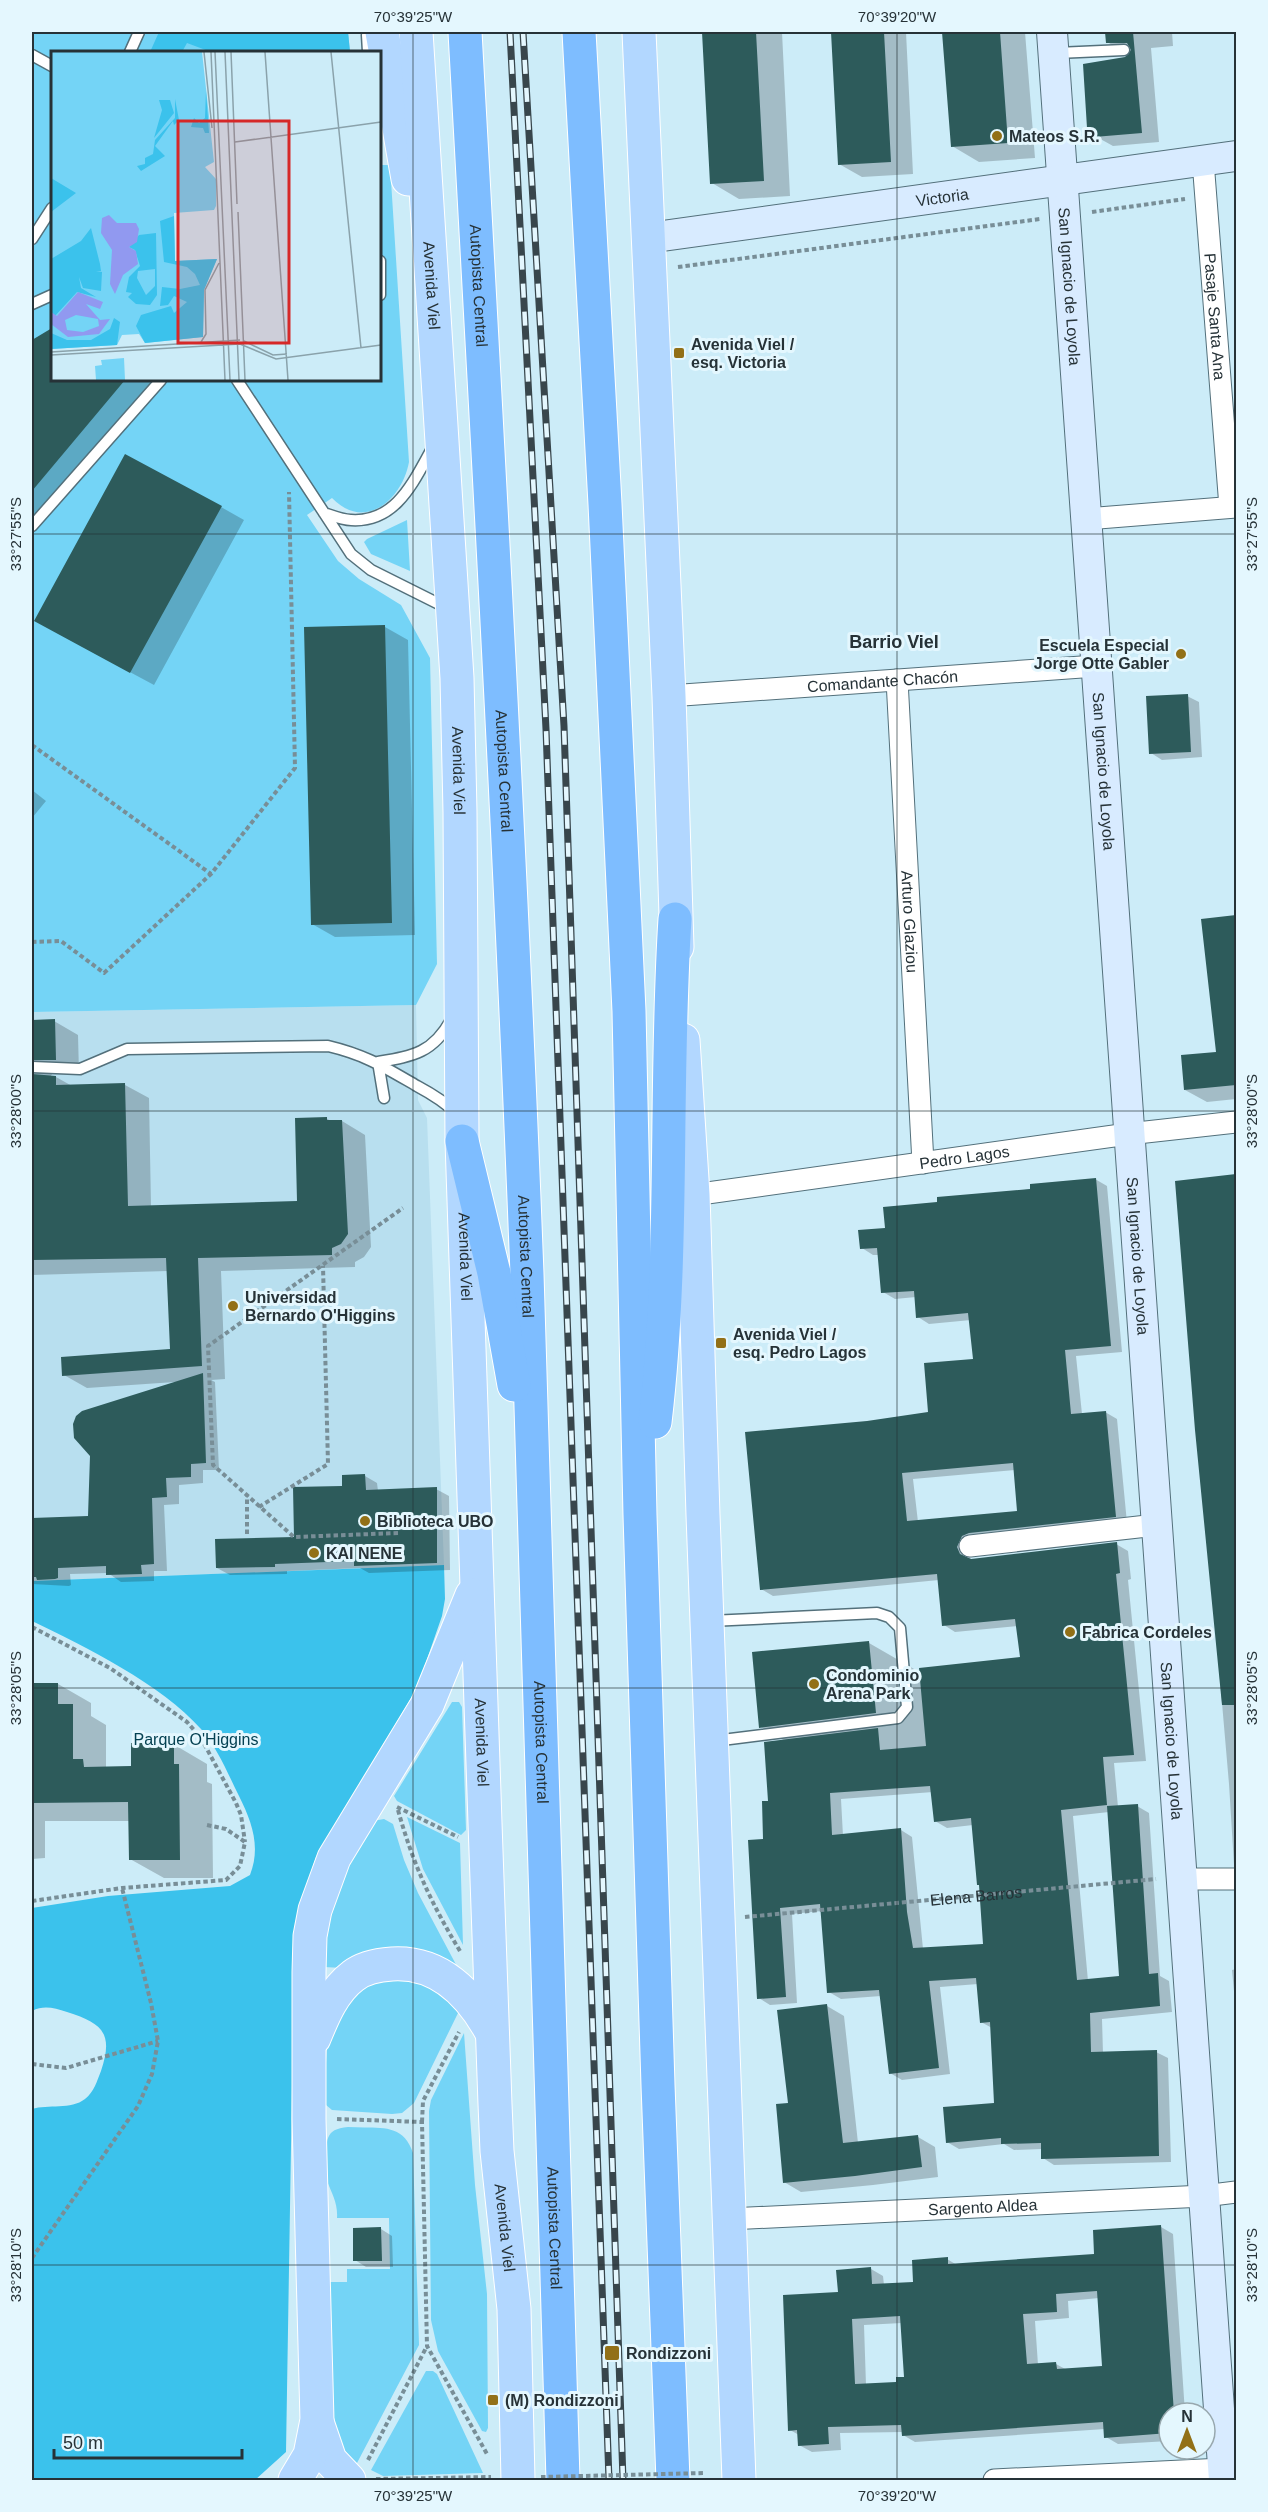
<svg xmlns="http://www.w3.org/2000/svg" width="1268" height="2512" viewBox="0 0 1268 2512" font-family="Helvetica,sans-serif">
	<style>
		.built { fill: #b8dfef }
		.green { fill: #74d4f6 }
		.forest { fill: #3bc2ec }
		.shadow { fill: #0003; fill-rule: evenodd }
		.building { fill: #2d5b5b; fill-rule: evenodd }
		.lines { fill: none; stroke-linecap: round; stroke-linejoin: round }
		.lane-casing { stroke: #53707b; stroke-width: 13 }
		.street-casing { stroke: #53707b; stroke-width: 23 }
		.secondary-casing { stroke: #53707b; stroke-width: 32 }
		.primary-casing { stroke: #fff; stroke-width: 35 }
		.highway-casing { stroke: #fff; stroke-width: 35 }
		.path { stroke: #788e97; stroke-width: 4; stroke-dasharray: 4.5 3; stroke-linecap: butt }
		.lane { stroke: #fff; stroke-width: 10 }
		.street { stroke: #fff; stroke-width: 21 }
		.secondary { stroke: #d8ebff; stroke-width: 30 }
		.primary { stroke: #b2d7ff; stroke-width: 33 }
		.highway { stroke: #7ebdff; stroke-width: 33 }
		.rail-casing { stroke: #38464c; stroke-width: 7 }
		.rail { stroke: #e4f7fe; stroke-width: 4.5; stroke-dasharray: 14; stroke-linecap: butt }
		.path-bridge { stroke: #788e97; stroke-width: 4; stroke-dasharray: 4.5 3; stroke-linecap: butt }
		.ticks { fill: none; stroke: #263237; stroke-width: 1.5; stroke-opacity: 0.45 }
		.poi-dot { fill: #927017; stroke: #e4f7fe; stroke-width: 2 }
		.labels { text-anchor: middle; dominant-baseline: central; stroke-width: 6; stroke-linejoin: round; paint-order: stroke }
		.poi-label { font-size: 16px; font-weight: bold; fill: #263237; stroke: #e4f7fe; text-anchor: start }
		.street-label { font-size: 16px; fill: #263237; stroke: #e4f7fe }
		.park-label { font-size: 16px; fill: #054152; stroke: #e4f7fe }
		.neighbourhood-label { font-size: 18px; font-weight: bold; fill: #263237; stroke: #e4f7fe }
		.inset-road { fill: none; stroke: #8aa2ab; stroke-width: 1.5 }
		.view { fill: #d62828; fill-opacity: 0.15; stroke: #d62828; stroke-width: 3 }
		.inset-edge { fill: none; stroke: #263237; stroke-width: 3 }
		.neatline { fill: none; stroke: #263237; stroke-width: 2 }
		.ticks-label { font-size: 15px; text-anchor: middle; fill: #263237 }
	</style>
	<rect width="100%" height="100%" fill="#ccecf8"/>
	<path class="built" d="M416,1005L418,1100L427,1118L444,1565L32,1581V1012Z"/>
	<path class="green" d="M32,32H348L350,52H52V380H380V165H390L409,462C402,500 365,532 332,498L307,515L338,561L359,579L401,605L430,658L437,964L416,1005L32,1012Z
		M407,520L410,571L371,554L364,542L367,539Z
		M452,1702H459L462,1707L466,1830L461,1835L397,1801L394,1796Z
		M407,1817L460,1843L463,1945L423,1869Z
		M384,1819L393,1824L404,1860L418,1893L461,1974L324,1967L328,1927L337,1895L346,1869L373,1821Z
		M374,1977L431,1982L459,2011L414,2103L402,2113L392,2114L332,2110L326,2105L324,2098L327,2046L334,2016Z
		M464,2033L475,2185L487,2294L488,2428L486,2432L482,2431L438,2351L431,2320L429,2111L431,2100Z
		M348,2127C376,2129 403,2121 413,2153L419,2345L357,2463L330,2445V2282H347V2269H390L389,2218H337C338,2203 332,2194 327,2181C325,2175 326,2168 326,2161C327,2141 324,2129 348,2127Z
		M426,2371H433L437,2374L483,2473L383,2476L371,2470Z"/>
	<path class="forest" d="M159,32H348L350,52H211L187,43L182,52H150Z
		M444,1565L445,1599L442,1616L417,1688L316,1857L298,1911L294,1963L286,2452L255,2480H32V2109C48,2104 71,2110 85,2099C94,2092 97,2081 101,2071C114,2033 102,2023 67,2012C54,2008 44,2005 32,2011V1908L108,1896L230,1886L250,1875C261,1847 252,1822 239,1796C228,1774 217,1747 201,1729C161,1684 86,1647 32,1621V1581Z"/>
	<path class="shadow" d="M704,32H782L790,196L739,199L712,183Z
		M832,32H906L913,174L862,177L839,164Z
		M943,32H1025L1035,158L979,162L952,146Z
		M1106,32H1172L1173,46L1151,48L1159,142L1113,146L1095,136L1126,59L1131,52H1125L1107,42Z
		M52,330V380H159L32,531V342Z
		M221,507L244,520L154,685L59,634Z
		M385,627L408,640L415,935L335,937L312,924Z
		M1187,696L1199,702L1202,757L1162,760L1151,753Z
		M32,790L46,801L32,818Z
		M1236,916V1099L1207,1102L1185,1090L1217,1053L1203,920Z
		M54,1021L78,1035L79,1073H53L50,1077H56L72,1086L125,1085L149,1098L151,1207L299,1202L326,1118L332,1122L342,1121L365,1135L371,1247L364,1257L355,1262V1267L221,1271L225,1379L211,1380L215,1382L219,1470H203V1483L179,1485V1504L164,1505L167,1571H154V1581L121,1582L108,1573L70,1574L71,1585L69,1586L32,1584V1519L90,1518L175,1382L87,1388L64,1375L171,1350L168,1271L32,1275V1022Z
		M1236,1176V1867L1234,1865L1229,1784L1177,1182Z
		M1095,1179L1107,1186L1122,1352L1076,1356L1082,1414L1105,1412L1117,1419L1127,1523L969,1554L971,1560L1116,1544L1128,1551L1131,1579L1128,1580L1146,1761L1114,1763L1118,1807L1137,1806L1149,1813L1160,1976L1169,1981L1172,2012L1102,2019L1103,2053L1156,2052L1168,2058L1171,2162L1054,2165L1043,2158L1042,2149L1014,2150L1004,2144L959,2149L947,2142L996,2104L992,2028L981,2022L978,1984L940,1987L950,2074L902,2080L890,2073L881,1996L841,1999L829,1992L822,1911L792,1914L797,2003L770,2005L759,1998L765,1841L770,1802L785,1741L761,1727L869,1643L921,1673L1021,1658L1018,1626L955,1632L944,1625L939,1580L773,1596L761,1589L867,1422L930,1413L975,1360L971,1320L929,1324L918,1317L916,1297L895,1299L883,1292L879,1255H873L862,1248L886,1230L939,1203ZM1015,1470L1019,1512L918,1522L913,1479ZM933,1792L935,1821L947,1828L973,1825L981,1885L984,1945L923,1949L912,1837L901,1830L843,1836L841,1799ZM1109,1812L1121,1978L1088,1981L1073,1816Z
		M365,1476L377,1483L378,1491L436,1489L449,1496L450,1570L369,1573L360,1568L287,1571V1574L230,1575L217,1568L296,1539Z
		M58,1684L91,1703V1716L106,1725V1768H133L173,1744L207,1764V1782L212,1784L213,1878H164L130,1859L129,1821H45V1858L32,1859V1685Z
		M1235,1893H1236V1920Z
		M1236,1969V2013L1232,1970Z
		M827,2006L844,2016L858,2143L918,2137L935,2147L938,2177L873,2185L801,2192L784,2182L790,2104Z
		M1161,2227L1173,2234L1185,2413H1169V2441L1118,2444L1106,2437L1105,2429L915,2442L903,2435V2432L840,2433L841,2450L812,2452L799,2445V2435L790,2430L840,2294L871,2269L883,2276L884,2285L915,2283L947,2259L957,2265L1096,2255ZM1099,2298L1104,2368L1067,2370L1056,2364L1038,2365L1035,2321L1069,2318L1068,2301ZM902,2323L906,2378L898,2383L866,2385L864,2325Z
		M381,2229L392,2236L393,2267H366L355,2260Z"/>
	<path class="building" d="M702,32H756L764,181L710,184Z
		M831,32H884L891,162L838,165Z
		M942,32H1000L1008,143L951,147Z
		M1105,32H1133L1142,133L1094,137L1087,128L1083,64L1125,57L1131,50L1127,43H1106Z
		M52,328V380H125L32,491V340Z
		M125,454L222,506L130,673L34,621Z
		M385,625L392,923L311,925L304,627Z
		M1188,694L1191,752L1149,754L1146,696Z
		M1236,915V1085L1184,1090L1181,1055L1216,1052L1201,919Z
		M55,1019L56,1060H32V1020Z
		M32,1074L56,1076V1085L125,1083L128,1206L297,1201L295,1118L327,1117V1120H342L348,1234L341,1244L332,1248V1255L198,1258L202,1366L62,1376L61,1357L170,1349L166,1258L32,1260Z
		M1236,1174V1705H1222L1195,1430L1175,1181Z
		M1096,1178L1111,1346L1065,1350L1071,1414L1106,1411L1116,1517L969,1533L962,1536L957,1547L960,1554L971,1559L1117,1542L1120,1573L1116,1574L1134,1755L1103,1757L1107,1805L1061,1810L1077,1980L1119,1976L1107,1806L1138,1804L1149,1974L1158,1973L1160,2006L1090,2013L1091,2052L1157,2050L1159,2156L1041,2159V2143L1001,2144V2138L946,2143L943,2107L994,2103L990,2022L980,2023L976,1978L929,1981L939,2068L889,2074L879,1990L827,1993L820,1904L780,1908L786,1997L757,1999L748,1840L763,1839L762,1801H768L764,1742L878,1728L880,1750L926,1746L919,1668L1020,1657L1015,1619L942,1626L937,1574L760,1590L745,1432L867,1421L928,1412L924,1363L973,1359L968,1313L916,1318L914,1291L881,1293L877,1248L860,1249L858,1230L885,1228L883,1207L937,1202V1197L1030,1189V1184ZM1013,1463L1017,1511L907,1521L902,1473ZM930,1786L934,1822L971,1818L977,1885H979L983,1944L913,1948L907,1912L901,1828L832,1835L830,1793Z
		M203,1373L206,1463L191,1464V1477L166,1478L167,1497L152,1498L154,1564L141,1565L142,1574L106,1575V1566L58,1568V1578L55,1579L37,1580L36,1577H32V1518L88,1516L90,1456L74,1438L73,1424L76,1416L82,1411Z
		M365,1474L366,1490L437,1487V1563L354,1566V1561L275,1564V1567L216,1568L215,1539L294,1537L293,1487L342,1486V1475Z
		M869,1641L876,1713L759,1728L752,1652Z
		M32,1683H58V1704H73V1759H83L84,1767L131,1766V1743H174V1764H179L180,1860H129L128,1802L32,1803Z
		M827,2004L843,2143L918,2135L922,2167L855,2176L783,2183L776,2104L788,2103L777,2010Z
		M1161,2225L1174,2413H1169V2433L1104,2438L1103,2422L902,2436L901,2425L828,2427L829,2444L798,2446L797,2430L788,2431L783,2295L838,2292L836,2270L871,2267L872,2284L913,2282L912,2260L948,2257V2264L1094,2254L1093,2230ZM1097,2291L1102,2366L1057,2369L1056,2362L1027,2364L1023,2314L1057,2312L1056,2294ZM900,2316L904,2377H896V2382L855,2384L852,2319Z
		M381,2227L382,2261H353V2228Z"/>
	<g class="lines">
		<g class="lane-casing">
			<path id="lane" d="M367,35L368,52
				M130,52L139,32
				M1057,53L1124,50
				M32,55L52,66
				M32,239L52,208
				M380,261V295
				M32,304L52,295
				M237,380L351,554L371,570L447,608
				M324,513C333,516 343,520 351,520C397,523 414,480 433,447
				M32,526L161,380
				M378,1062C413,1056 433,1053 451,1020
				M378,1062L384,1098
				M32,1067L80,1069L127,1049L328,1046C366,1055 384,1067 417,1086C432,1094 444,1101 456,1113
				M710,1621L877,1613L889,1617L900,1628L907,1707L898,1718L714,1741"/>
		</g>
		<g class="street-casing">
			<g id="street">
				<path id="s2" d="M1203,161L1230,507"/>
				<path d="M1086,519L1236,507"/>
				<path id="s3" d="M897,680L923,1163"/>
				<path id="s4" d="M669,696L1096,666"/>
				<path id="s5" d="M693,1195L1128,1134L1236,1122"/>
				<path d="M970,1546L1156,1525"/>
				<path d="M1182,1879H1236"/>
				<path id="s6" d="M729,2219L1204,2196L1236,2192"/>
				<path d="M994,2480L1223,2469"/>
			</g>
		</g>
		<g class="secondary-casing">
			<g id="secondary">
				<path id="s7" d="M1052,32L1224,2480"/>
				<path id="s8" d="M648,238L1236,156"/>
			</g>
		</g>
		<g class="primary-casing">
			<g id="primary">
				<path d="M382,32L408,179"/>
				<path id="s9" d="M416,32L457,678L460,812L462,1141L485,1823L495,2104L497,2151L514,2309L518,2480"/>
				<path d="M639,32L669,696L677,947"/>
				<path d="M683,1040L693,1195L703,1515L739,2480"/>
				<path d="M314,2038C323,2016 333,1991 353,1976C363,1968 378,1965 392,1964C439,1961 471,1994 492,2033"/>
				<path d="M317,2422L330,2460L349,2480"/>
				<path d="M295,2480L310,2455L317,2420L309,2119V1972L310,1936L315,1910L334,1858L427,1705L472,1595"/>
			</g>
		</g>
		<g class="highway-casing">
			<g id="highway">
				<path id="s10" d="M465,32C488,446 511,860 527,1274C542,1676 549,2078 563,2480"/>
				<path d="M579,32L605,504L629,1011L640,1515L658,2085L673,2480"/>
				<path d="M462,1141L494,1273L514,1385"/>
				<path d="M655,1422C675,1254 664,1087 675,919"/>
			</g>
		</g>
		<g class="path">
			<path d="M1092,212L1185,199"/>
			<path d="M678,267L1040,219"/>
			<path d="M32,745L211,874"/>
			<path d="M32,942L61,941L104,973L211,874L295,768L289,492"/>
			<path d="M259,1507L328,1464L323,1266"/>
			<path d="M398,1533L294,1537L213,1465L208,1346L403,1208"/>
			<path d="M247,1534V1496"/>
			<path d="M32,1627L110,1668L187,1722L201,1738L236,1803L241,1815L245,1842"/>
			<path d="M397,1807L458,1837"/>
			<path d="M398,1810C413,1864 431,1903 460,1951"/>
			<path d="M32,1901L122,1888L226,1880L240,1866L245,1842L226,1829L207,1825"/>
			<path id="s1" d="M745,1917L1156,1879"/>
			<path d="M32,2064L66,2068L158,2041"/>
			<path d="M337,2119L422,2122L427,2346L487,2454"/>
			<path d="M422,2122L423,2101L459,2032"/>
			<path d="M32,2258L138,2106L152,2074L158,2041L151,2003L122,1888"/>
			<path d="M368,2460L427,2346"/>
			<path d="M376,2479L491,2477"/>
		</g>
		<use href="#lane" class="lane"/>
		<use href="#street" class="street"/>
		<use href="#secondary" class="secondary"/>
		<use href="#primary" class="primary"/>
		<use href="#highway" class="highway"/>
		<g class="rail-casing">
			<path id="rail" d="M510,32L546,729L609,2480
				M523,32L564,726L623,2480"/>
		</g>
		<use href="#rail" class="rail"/>
		<path class="path-bridge" d="M541,2477L704,2473"/>
	</g>
	<path class="ticks" d="M413,32V2480M897,32V2480M32,534H1236M32,1111H1236M32,1688H1236M32,2265H1236"/>
	<g class="poi-dot">
		<circle cx="997" cy="136" r="6"/>
		<rect x="673" y="347" width="12" height="12" rx="3"/>
		<circle cx="1181" cy="654" r="6"/>
		<circle cx="233" cy="1306" r="6"/>
		<rect x="715" y="1337" width="12" height="12" rx="3"/>
		<circle cx="365" cy="1521" r="6"/>
		<circle cx="314" cy="1553" r="6"/>
		<circle cx="1070" cy="1632" r="6"/>
		<circle cx="814" cy="1684" r="6"/>
		<rect x="604" y="2345" width="16" height="16" rx="3"/>
		<rect x="487" y="2394" width="12" height="12" rx="3"/>
	</g>
	<g class="labels">
		<g class="poi-label">
			<text x="1009" y="136">Mateos S.R.</text>
			<text x="691" y="344">Avenida Viel /<tspan x="691" dy="18">esq. Victoria</tspan></text>
			<text x="1169" y="645" text-anchor="end">Escuela Especial<tspan x="1169" dy="18">Jorge Otte Gabler</tspan></text>
			<text x="245" y="1297">Universidad<tspan x="245" dy="18">Bernardo O'Higgins</tspan></text>
			<text x="733" y="1334">Avenida Viel /<tspan x="733" dy="18">esq. Pedro Lagos</tspan></text>
			<text x="377" y="1521">Biblioteca UBO</text>
			<text x="326" y="1553">KAI NENE</text>
			<text x="1082" y="1632">Fabrica Cordeles</text>
			<text x="826" y="1675">Condominio<tspan x="826" dy="18">Arena Park</tspan></text>
			<text x="626" y="2353">Rondizzoni</text>
			<text x="505" y="2400">(M) Rondizzoni</text>
		</g>
		<g class="street-label">
			<text stroke="none"><textPath href="#s8" startOffset="297">Victoria</textPath></text>
			<text stroke="none"><textPath href="#s9" startOffset="254">Avenida Viel</textPath></text>
			<text stroke="none"><textPath href="#s10" startOffset="254">Autopista Central</textPath></text>
			<text stroke="none"><textPath href="#s7" startOffset="255">San Ignacio de Loyola</textPath></text>
			<text stroke="none"><textPath href="#s2" startOffset="156">Pasaje Santa Ana</textPath></text>
			<text stroke="none"><textPath href="#s4" startOffset="214">Comandante Chacón</textPath></text>
			<text stroke="none"><textPath href="#s9" startOffset="740">Avenida Viel</textPath></text>
			<text stroke="none"><textPath href="#s10" startOffset="740">Autopista Central</textPath></text>
			<text stroke="none"><textPath href="#s7" startOffset="741">San Ignacio de Loyola</textPath></text>
			<text stroke="none"><textPath href="#s3" startOffset="242">Arturo Glaziou</textPath></text>
			<text stroke="none"><textPath href="#s5" startOffset="274">Pedro Lagos</textPath></text>
			<text stroke="none"><textPath href="#s9" startOffset="1226">Avenida Viel</textPath></text>
			<text stroke="none"><textPath href="#s10" startOffset="1226">Autopista Central</textPath></text>
			<text stroke="none"><textPath href="#s7" startOffset="1227">San Ignacio de Loyola</textPath></text>
			<text stroke="none"><textPath href="#s10" startOffset="1712">Autopista Central</textPath></text>
			<text stroke="none"><textPath href="#s7" startOffset="1713">San Ignacio de Loyola</textPath></text>
			<text stroke="none"><textPath href="#s9" startOffset="1712">Avenida Viel</textPath></text>
			<text stroke="none"><textPath href="#s1" startOffset="232">Elena Barros</textPath></text>
			<text stroke="none"><textPath href="#s6" startOffset="254">Sargento Aldea</textPath></text>
			<text stroke="none"><textPath href="#s9" startOffset="2198">Avenida Viel</textPath></text>
			<text stroke="none"><textPath href="#s10" startOffset="2198">Autopista Central</textPath></text>
		</g>
		<g class="park-label">
			<text x="196" y="1739">Parque O'Higgins</text>
		</g>
		<g class="neighbourhood-label">
			<text x="894" y="642">Barrio Viel</text>
		</g>
	</g>
	<g transform="translate(51 51)">
		<rect width="330" height="330" fill="#ccecf8"/>
		<path d="M0,1H151L163,111L154,116L165,128V155L163,159L123,162L124,210L166,208L153,239L152,286L94,292L88,283L71,284L66,294L0,298ZM73,307L74,329H45L44,315L51,314L50,309Z" fill="#74d4f6"/>
		<path d="M155,40L158,82H154L152,77L140,76L143,67L148,72L154,67ZM124,48L128,69L123,74L122,70L104,95L114,105L90,120L86,115L94,113V107L102,103L104,89L124,67ZM108,49H119L123,62L103,87L111,59ZM0,127L25,142L0,161ZM123,165L124,210L166,208L153,239L152,286L94,292L85,275L90,264L120,255L123,262L136,251L123,245L117,254L109,255L111,236L129,238L149,234L144,223L136,216L113,211L109,170ZM40,177L49,213L50,220H45L51,221L50,240L32,237L28,226L30,237L45,246L26,241L4,265L0,261V208L30,190ZM105,182L106,244L99,254L85,253L77,246L81,242L75,241L78,226L89,215L84,199L78,196L88,184ZM104,218V235L95,244L86,227L87,220ZM63,267L69,271L66,294L0,298V282L16,289H40L59,278Z" fill="#3bc2ec" fill-rule="evenodd"/>
		<path d="M58,164L66,172H85L88,178L86,191L78,196L85,200L87,213L72,224L64,243L59,233L61,199L50,182L51,167ZM27,241L52,251L49,258L35,253L49,269L59,268L48,283L17,286L0,273V261L6,265ZM25,264L47,268L48,275L32,281L16,279L14,269Z" fill="#9199f0" fill-rule="evenodd"/>
		<path class="inset-road" d="M153,1L161,77M160,1L174,329M164,1L179,329M174,1L188,329M180,1L186,153M214,1L237,329M280,1L310,297M184,91L330,71M187,161L194,329M193,290L222,304L236,303M150,291L155,283L154,239L168,212M0,301L189,289M0,304L189,293L225,308L330,294"/>
		<path class="view" d="M127,70H238V292H127Z"/>
		<rect width="330" height="330" class="inset-edge"/>
	</g>
	<rect width="1268" height="2512" fill="none" stroke="#e4f7fe" stroke-width="66"/>
	<g transform="translate(1187 2431)"><circle r="28" fill="#e4f7fe" stroke="#98a8ae" stroke-width="1.5"/>
	<path d="M0-4.5L10 22L0 15L-10 22Z" fill="#927017"/>
	<text y="-9" font-size="16" font-weight="bold" text-anchor="middle" fill="#263237">N</text>
	</g>
	<path d="M54 2449v9h188v-9" fill="none" stroke="#263237" stroke-width="3"/>
	<text x="63" y="2449" font-size="18" fill="#263237" stroke="#e4f7fe" stroke-width="4.5" paint-order="stroke">50 m</text>
	<rect x="33" y="33" width="1202" height="2446" class="neatline"/>
	<g class="ticks-label">
		<text x="413" y="22">70°39'25"W</text>
		<text x="897" y="22">70°39'20"W</text>
		<text transform="translate(16 534) rotate(-90)" y="5">33°27'55"S</text>
		<text transform="translate(1252 534) rotate(-90)" y="5">33°27'55"S</text>
		<text transform="translate(16 1111) rotate(-90)" y="5">33°28'00"S</text>
		<text transform="translate(1252 1111) rotate(-90)" y="5">33°28'00"S</text>
		<text transform="translate(16 1688) rotate(-90)" y="5">33°28'05"S</text>
		<text transform="translate(1252 1688) rotate(-90)" y="5">33°28'05"S</text>
		<text transform="translate(16 2265) rotate(-90)" y="5">33°28'10"S</text>
		<text transform="translate(1252 2265) rotate(-90)" y="5">33°28'10"S</text>
		<text x="413" y="2501">70°39'25"W</text>
		<text x="897" y="2501">70°39'20"W</text>
	</g>
</svg>
